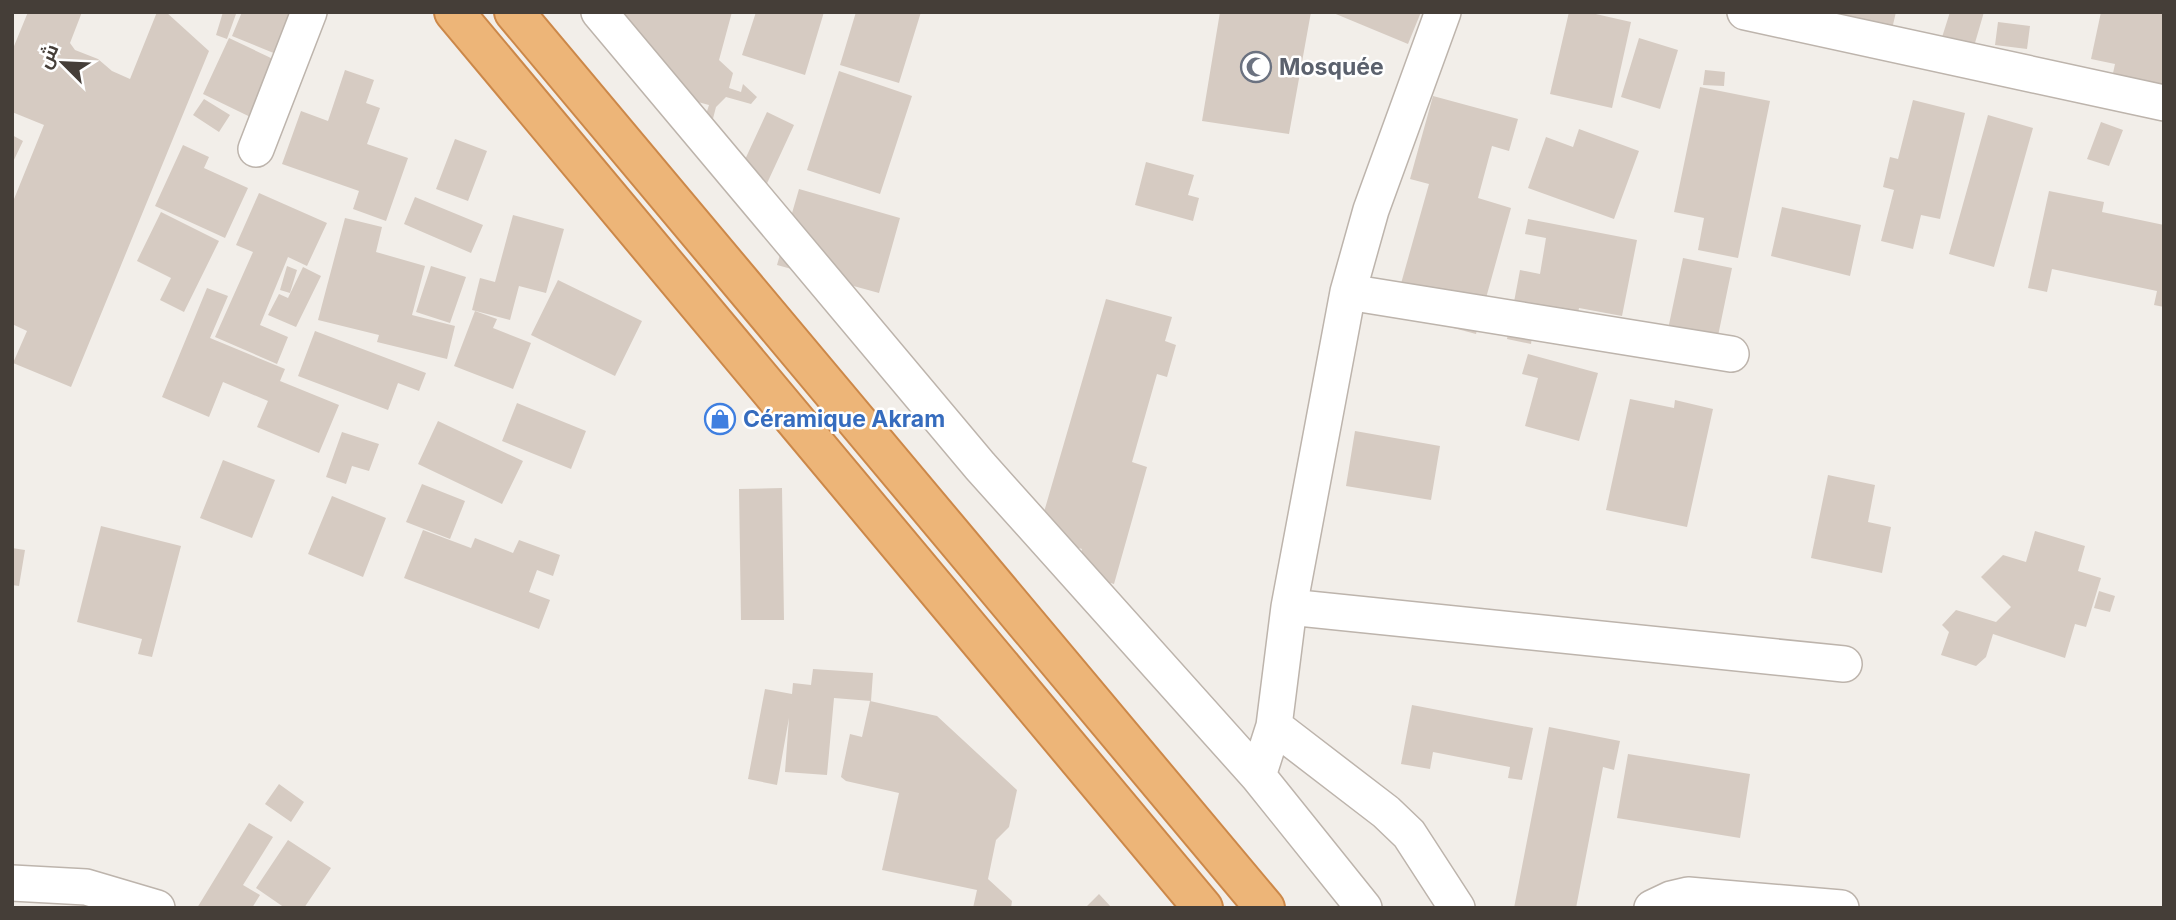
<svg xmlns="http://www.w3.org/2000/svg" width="2176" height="920" viewBox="0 0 2176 920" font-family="Inter,Cairo,sans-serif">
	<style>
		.building { fill: #d6cbc2 }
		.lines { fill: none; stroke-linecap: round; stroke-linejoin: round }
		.minor-casing { stroke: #bdb4ac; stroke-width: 38 }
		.highway-casing { stroke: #cc8849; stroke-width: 42 }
		.minor { stroke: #fff; stroke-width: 35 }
		.highway { stroke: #edb578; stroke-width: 38 }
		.labels { text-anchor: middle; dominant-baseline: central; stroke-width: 5; stroke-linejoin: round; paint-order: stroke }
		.worship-label { font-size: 23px; font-weight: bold; fill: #5b616d; stroke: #fff; text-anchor: start }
		.shop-label { font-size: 23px; font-weight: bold; fill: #366cbe; stroke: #fff; text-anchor: start }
	</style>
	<rect width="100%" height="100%" fill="#f2eee9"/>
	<path class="building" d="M28,12H82L70,43L75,50L98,59L112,71L130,79L157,12H166L209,51L71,387L13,363L27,331L12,324V204L44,125L12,112V51Z
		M223,12L236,14L227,39L216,35Z
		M242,12H284L291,15L298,63L232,36Z
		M615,12H732L719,60L733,73L729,88L741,92L743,84L757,97L751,104L726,97L716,107L709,134L702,127L709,105L668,94Z
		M756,12H824L805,75L742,55Z
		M856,12H921L899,83L840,65Z
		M1220,12H1311L1289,134L1202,121Z
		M1331,12H1421L1408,44Z
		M1569,12H1587L1631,22L1612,108L1550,94Z
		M1831,12H1896L1892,29Z
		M1950,12H1984L1970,60L1938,50Z
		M2101,12H2164V99L2110,87L2115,64L2091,59Z
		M1998,22L2030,26L2027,49L1995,45Z
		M229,38L292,68L265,124L203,94Z
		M1639,38L1678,50L1660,109L1621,97Z
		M345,70L374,80L366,103L380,108L367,144L408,158L386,221L353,209L359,191L282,164L301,111L328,121Z
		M1705,70L1725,72L1724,86L1703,85Z
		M839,71L912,96L880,194L807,170Z
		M1700,87L1770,101L1738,258L1698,250L1704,218L1674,212Z
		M1433,96L1518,119L1509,151L1492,146L1478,198L1511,208L1476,334L1393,312L1429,184L1410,179Z
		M204,99L230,115L219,132L193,115Z
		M1913,100L1965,113L1940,219L1921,215L1913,249L1881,241L1894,190L1883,187L1890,157L1898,159Z
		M767,112L794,125L763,192L736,179Z
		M1988,115L2033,128L1994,267L1949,254Z
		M2101,122L2123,130L2109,166L2087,159Z
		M1579,129L1639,151L1614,219L1528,188L1546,137L1573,147Z
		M12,135L23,141L12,164Z
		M455,139L487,151L468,201L436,189Z
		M183,145L209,157L204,168L248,188L225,238L155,206Z
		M1146,162L1194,175L1188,195L1199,198L1193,221L1135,205Z
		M799,189L900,218L879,293L777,265Z
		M2049,191L2104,202L2102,212L2164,225V307L2154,305L2157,291L2052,269L2047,292L2028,288Z
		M259,193L327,223L307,266L288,257L260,325L288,337L277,364L215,337L253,252L236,245Z
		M415,197L483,225L471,253L404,224Z
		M1782,207L1861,225L1850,276L1771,256Z
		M161,212L219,241L184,312L160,300L171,278L137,261Z
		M513,215L564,229L546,293L519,286L510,320L472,310L480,278L495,282Z
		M345,218L382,227L376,252L425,266L412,315L455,326L447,359L377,342L379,335L318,320Z
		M1528,219L1637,240L1622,316L1579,308L1575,331L1534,323L1531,344L1507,339L1520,270L1540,274L1546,238L1525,234Z
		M1683,258L1732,268L1712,365L1663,353Z
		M287,266L297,270L290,293L280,290Z
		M431,266L466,277L450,323L416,312Z
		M303,267L321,276L296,327L268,315L279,294L288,298Z
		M558,280L642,321L615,376L531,335Z
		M207,288L228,296L210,338L285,369L280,381L339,405L319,453L257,427L268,401L223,382L209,417L162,397Z
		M1106,299L1172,317L1165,341L1176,345L1167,377L1157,374L1132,462L1147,467L1114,584L1075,573L1082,549L1037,536Z
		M475,311L497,319L493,328L531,343L513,389L454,366Z
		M315,331L426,373L419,391L398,383L388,410L298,376Z
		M1528,354L1598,373L1579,441L1525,426L1538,378L1522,374Z
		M1630,399L1674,408L1675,400L1713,409L1687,527L1606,510Z
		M517,403L586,431L571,469L502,441Z
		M438,421L523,461L502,504L418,464Z
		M1355,431L1440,446L1431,500L1346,486Z
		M342,432L379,444L369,471L352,466L346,484L326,477Z
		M223,460L275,480L252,538L200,518Z
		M1828,475L1875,485L1868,522L1891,527L1882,573L1811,558Z
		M422,484L465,501L450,539L406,522Z
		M782,488L784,620H741L739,489Z
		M332,496L386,518L363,577L308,554Z
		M101,526L181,546L152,657L138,654L142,639L77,622Z
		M423,530L471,548L475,538L513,553L519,540L560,555L553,576L537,570L529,592L550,600L539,629L404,578Z
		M2035,531L2085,546L2078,571L2101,578L2086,627L2075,624L2065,658L1993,634L1986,657L1976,666L1941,655L1949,632L1942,625L1956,610L1996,622L2011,607L1981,577L2003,555L2026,562Z
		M12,548L25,550L19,586L12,585Z
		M2099,591L2115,596L2110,612L2094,608Z
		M813,669L873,673L871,701L834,698L827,775L785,772L789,718L777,785L748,779L765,689L792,694L793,683L811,685Z
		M870,701L937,716L1017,790L1009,827L996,840L988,879L1012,901L1011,908H973L977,890L882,870L899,793L846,781L841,777L850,734L862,737Z
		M1412,705L1533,728L1522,780L1508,778L1510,767L1433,752L1430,769L1401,764Z
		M1549,727L1620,741L1614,770L1603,767L1576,908H1514Z
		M1628,754L1750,774L1740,838L1617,818Z
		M279,784L304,802L291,822L265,804Z
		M249,823L273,837L243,885L260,895L252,908H197Z
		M288,840L331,868L304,908H285L256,888Z
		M1099,894L1112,908H1085Z"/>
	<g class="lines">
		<g class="minor-casing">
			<path id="minor" d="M599,12L980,466L1258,776L1364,908
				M1745,12L2164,103
				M256,149L309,12
				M1348,292L1731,354
				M1289,607L1844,664
				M1274,726L1386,812L1409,834L1457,908
				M1258,776L1274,726L1289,607L1348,292L1371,210L1443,12
				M12,883L86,887L157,908
				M1652,908L1671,899L1688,895L1841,908"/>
		</g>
		<g class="highway-casing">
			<path id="highway" d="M454,12L1203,908
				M514,12L1265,908"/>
		</g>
		<use href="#minor" class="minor"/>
		<use href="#highway" class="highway"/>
	</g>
	<defs>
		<g id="mosque-ring" transform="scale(1.575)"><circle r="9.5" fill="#fff" stroke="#6b7280" stroke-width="1.5"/><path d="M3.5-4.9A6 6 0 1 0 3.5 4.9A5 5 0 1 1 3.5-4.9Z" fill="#6b7280"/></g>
		<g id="shop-ring" transform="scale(1.575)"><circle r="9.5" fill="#fff" stroke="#3f7fe0" stroke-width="1.5"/><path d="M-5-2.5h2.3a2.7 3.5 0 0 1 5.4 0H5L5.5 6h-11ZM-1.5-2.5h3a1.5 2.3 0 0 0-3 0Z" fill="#3f7fe0"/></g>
	</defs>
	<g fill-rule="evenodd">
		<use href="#mosque-ring" x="1256" y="67"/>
		<use href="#shop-ring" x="720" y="419"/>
	</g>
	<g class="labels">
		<g class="worship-label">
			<text x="1279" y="67">Mosquée</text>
		</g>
		<g class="shop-label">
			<text x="743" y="419">Céramique Akram</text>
		</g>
	</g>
	<rect width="2176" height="920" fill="none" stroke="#453e38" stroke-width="28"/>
	<g transform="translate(63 63) rotate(294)" stroke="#ffffff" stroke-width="5" paint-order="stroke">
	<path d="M0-5L12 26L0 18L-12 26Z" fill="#453e38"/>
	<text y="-10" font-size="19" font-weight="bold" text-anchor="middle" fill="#453e38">ش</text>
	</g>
</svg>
